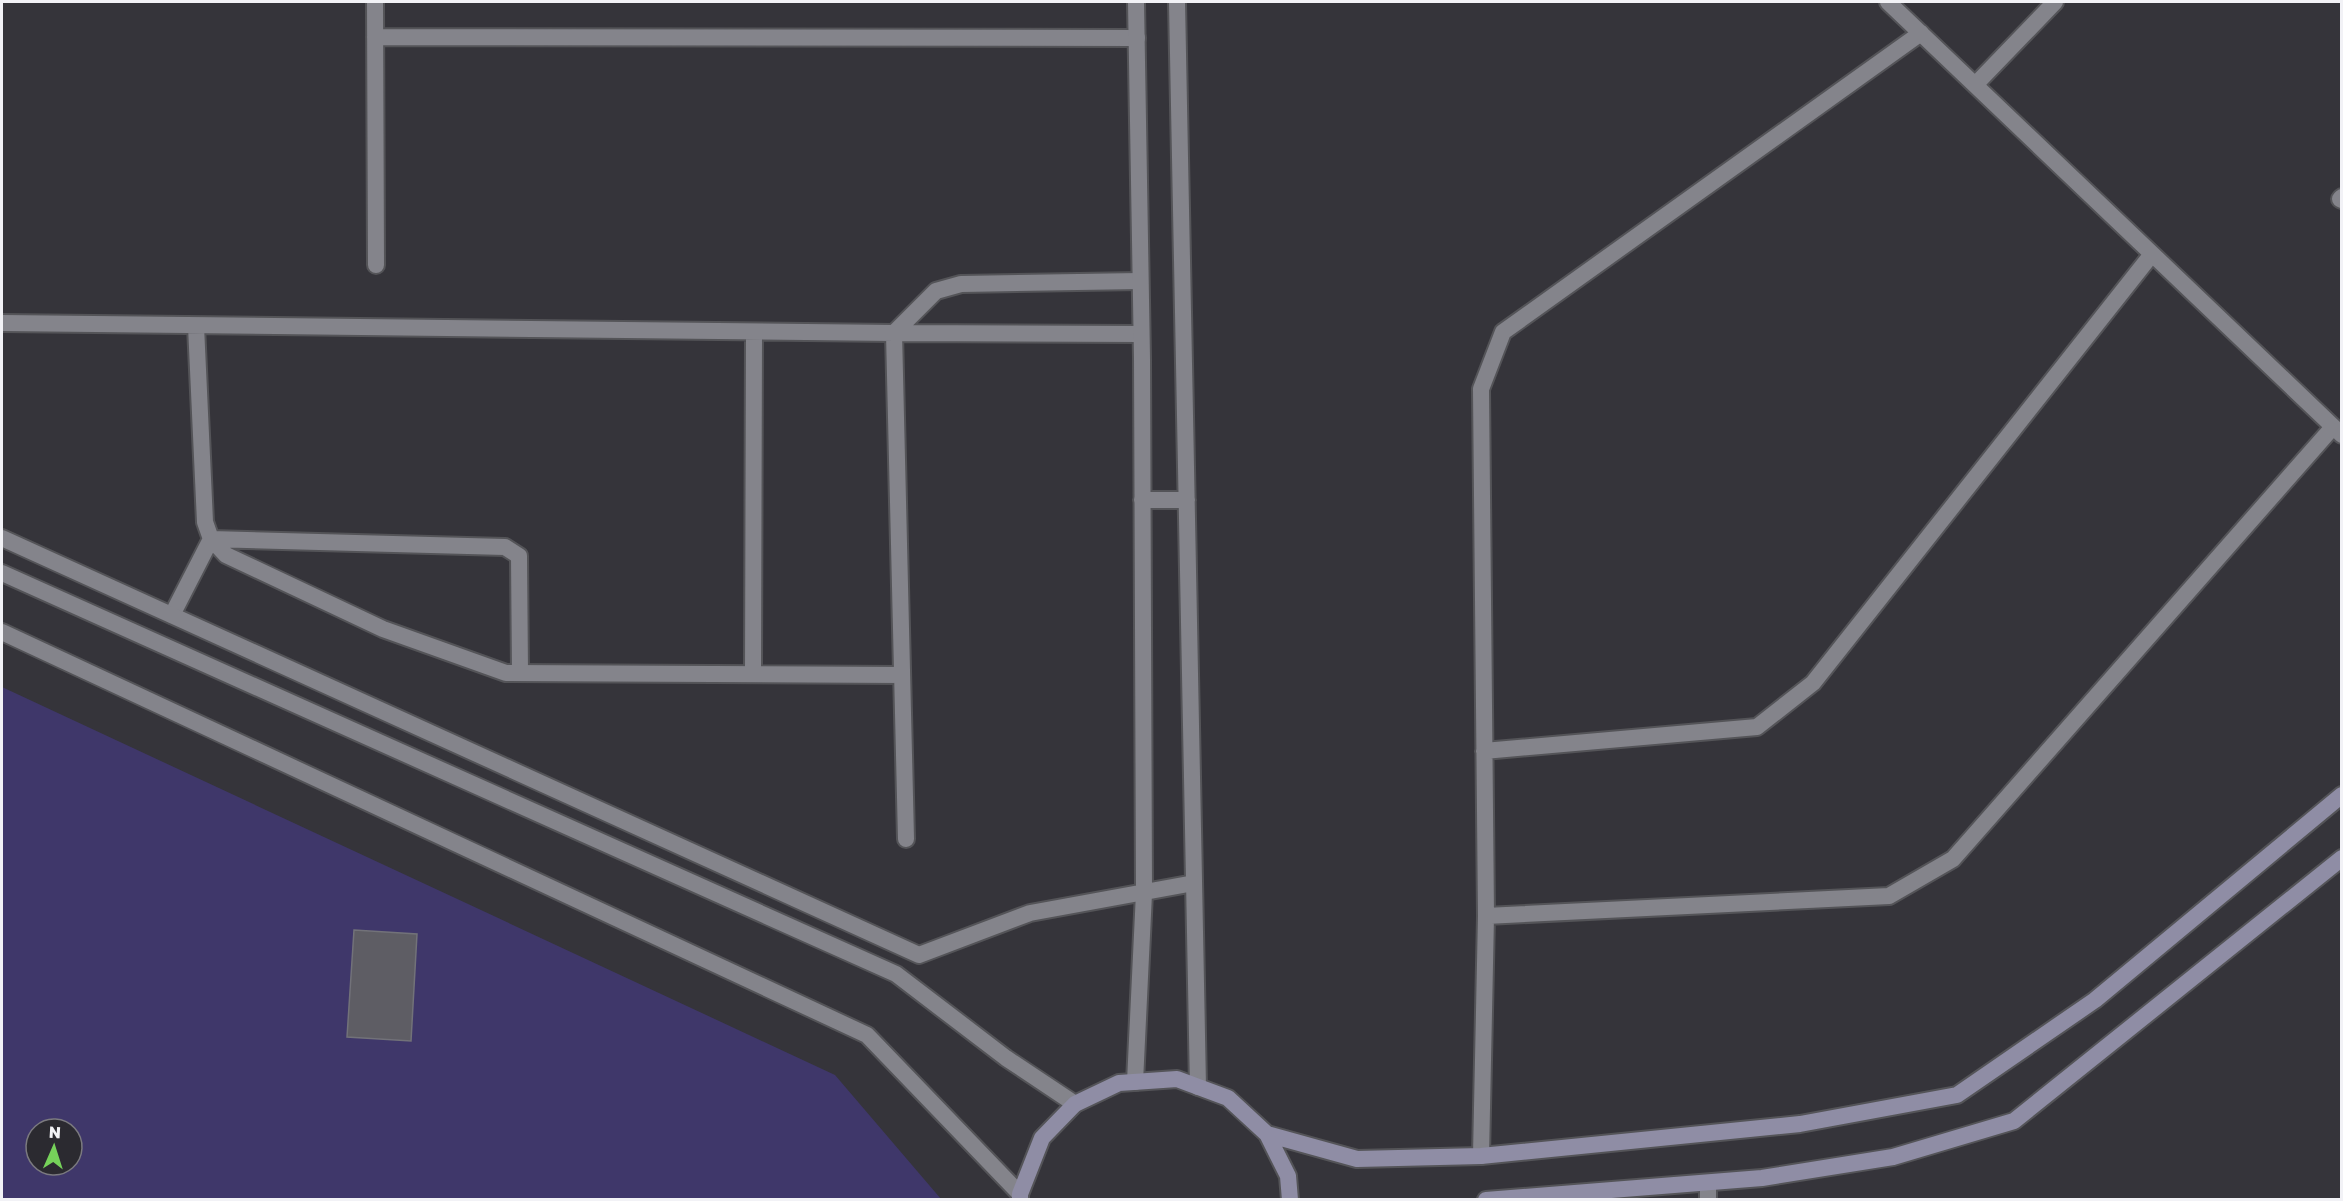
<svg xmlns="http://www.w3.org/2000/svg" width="2343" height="1201" viewBox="0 0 2343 1201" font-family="'Golos Text',sans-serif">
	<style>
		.green { fill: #3f376a; fill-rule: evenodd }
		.building { fill: #5e5d64; stroke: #727279; stroke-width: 1.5 }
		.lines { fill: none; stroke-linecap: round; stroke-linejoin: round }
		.service-casing { stroke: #545458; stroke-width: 20 }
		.minor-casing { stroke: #545458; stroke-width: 20 }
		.tertiary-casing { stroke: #545458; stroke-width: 20 }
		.secondary-casing { stroke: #545458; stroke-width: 20 }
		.service { stroke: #84848b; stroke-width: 16 }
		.minor { stroke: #84848b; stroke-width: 16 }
		.tertiary { stroke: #84848b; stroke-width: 16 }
		.secondary { stroke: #8f8da5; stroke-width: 16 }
	</style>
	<rect width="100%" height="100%" fill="#35343a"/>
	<path class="green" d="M2,687L835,1075L941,1199L2,1200ZM36,1129H72V1165H36Z"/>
	<path class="building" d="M354,930L417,934L411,1041L347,1037Z"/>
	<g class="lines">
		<g class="service-casing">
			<path id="service" d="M375,2L376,265
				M375,37L1137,38"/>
		</g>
		<g class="minor-casing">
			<path id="minor" d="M1888,2L2342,435
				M1975,85L2055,2
				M2342,197L2340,199L2342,200
				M2,323L894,333L906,839
				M196,326L205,522L211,539L226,555L383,629L506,673L902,675
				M894,333L936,291L961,284L1140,281
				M894,333L1141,334
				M172,615L211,539L505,547L519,556L520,673
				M753,674L754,332
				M1484,751L1757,727L1813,683L2152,254
				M1486,916L1889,896L1953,859L2333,427
				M1481,1156L1486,916L1481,389L1503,332L1921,33
				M1708,1200V1183"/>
		</g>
		<g class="tertiary-casing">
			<path id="tertiary" d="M1177,2L1198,1087
				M1142,500H1187
				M2,538L919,955L1030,913L1194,883
				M2,573L896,974L1006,1058L1075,1104
				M2,632L867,1035L1020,1194
				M1135,1082L1144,893L1142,359L1136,2"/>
		</g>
		<g class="secondary-casing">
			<path id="secondary" d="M1267,1134L1357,1159L1481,1156L1800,1124L1957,1095L2095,1000L2342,795
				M1020,1200V1194L1042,1138L1075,1104L1119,1083L1177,1079L1228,1098L1267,1134L1288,1176L1290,1200
				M1486,1200L1762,1178L1893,1157L2014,1121L2342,858"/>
		</g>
		<use href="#service" class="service"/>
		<use href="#minor" class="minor"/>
		<use href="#tertiary" class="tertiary"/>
		<use href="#secondary" class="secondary"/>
	</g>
	<rect width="2343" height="1201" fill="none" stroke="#f2f2f6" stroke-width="6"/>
	<g transform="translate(54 1147) rotate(3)"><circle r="28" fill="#2b2a30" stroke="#7b7a7f" stroke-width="1.5"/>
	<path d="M0-4.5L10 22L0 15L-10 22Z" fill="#76d25a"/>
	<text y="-9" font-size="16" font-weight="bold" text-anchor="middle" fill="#f2f2f6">N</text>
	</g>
</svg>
